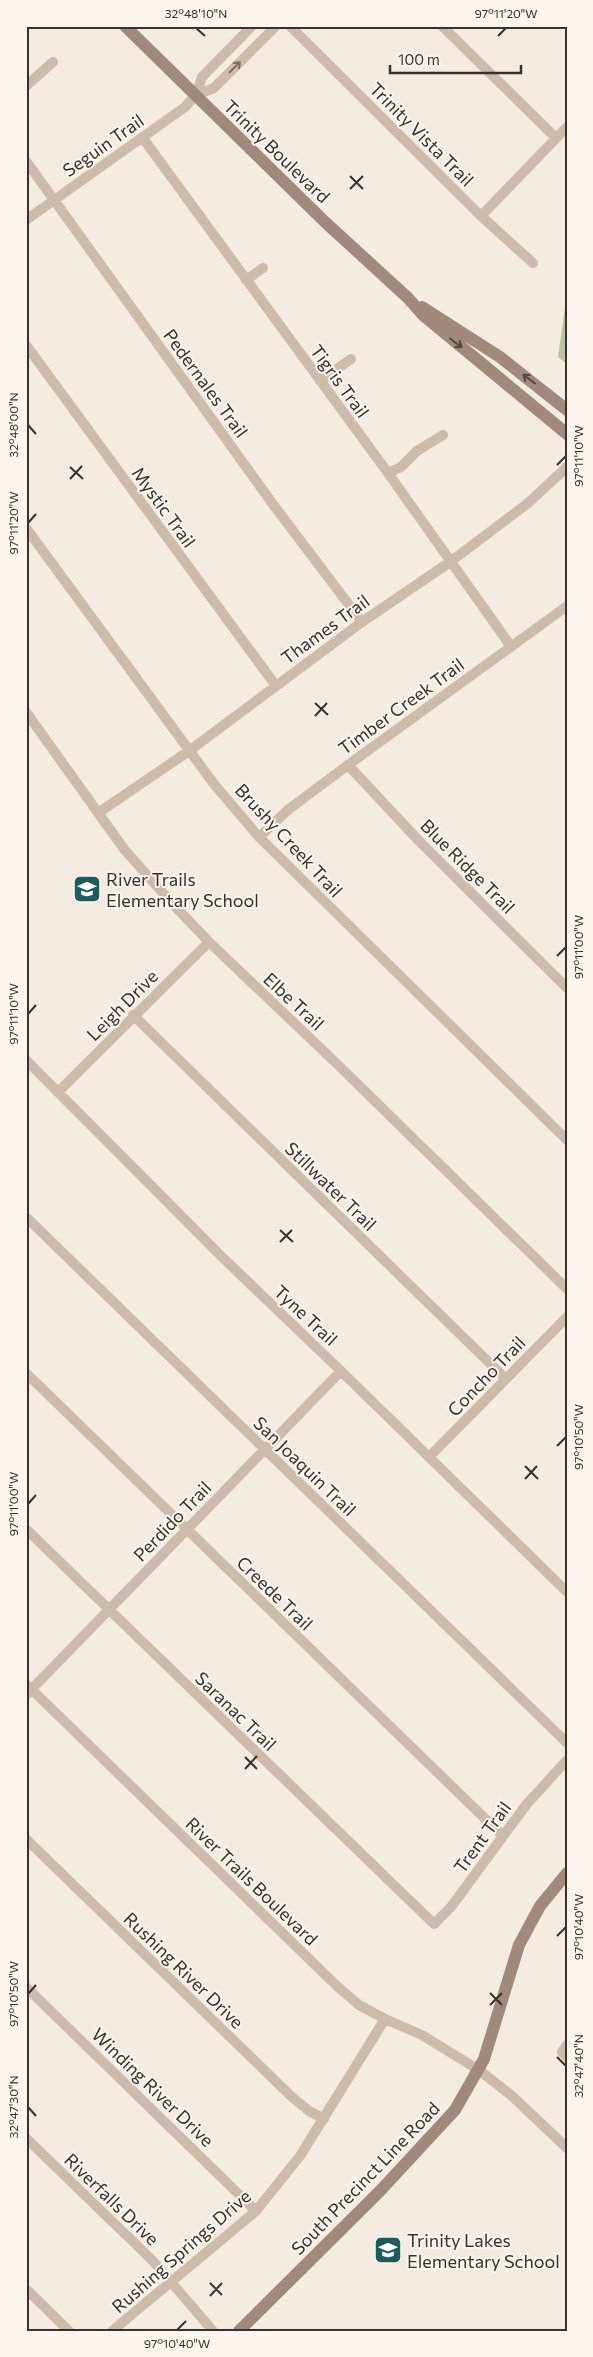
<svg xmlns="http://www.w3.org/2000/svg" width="593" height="2357" viewBox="0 0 593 2357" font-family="Commissioner,sans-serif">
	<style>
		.green { fill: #b8c4a0 }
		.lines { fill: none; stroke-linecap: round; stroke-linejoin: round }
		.street { stroke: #cdbbac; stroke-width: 10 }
		.secondary { stroke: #a18a7d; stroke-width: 12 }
		.oneway { stroke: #7d6f65 }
		.oneway2 { stroke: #544640 }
		.ticks { fill: none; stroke: #3b302b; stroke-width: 2 }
		.labels { text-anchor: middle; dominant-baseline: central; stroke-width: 4; stroke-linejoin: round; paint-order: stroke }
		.street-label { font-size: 18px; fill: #3b302b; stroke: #fbf5ee }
		.poi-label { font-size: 18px; fill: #3b302b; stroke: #fbf5ee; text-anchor: start }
		.neatline { fill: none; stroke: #3b302b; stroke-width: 2 }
		.ticks-label { font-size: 12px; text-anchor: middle; fill: #3b302b }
	</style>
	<rect width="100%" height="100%" fill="#f4ebe1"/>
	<path class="green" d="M567,293V364L558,357Z"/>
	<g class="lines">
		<path class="street" d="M290,26L481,216L533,263
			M442,26L556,138
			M26,86L53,62
			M196,95L202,77L252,26
			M142,137L388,473L510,645
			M26,161L275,507L362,622
			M481,216L567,127
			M26,220L185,107L196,95L214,88L276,26
			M246,280L263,268
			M26,345L276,686
			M320,381L351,359
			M388,473L401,467L417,451L443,435
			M26,528L214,784L259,837L567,1140
			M26,712L124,849L169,900L209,942L334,1061L567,1289
			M348,765L419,841L567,988
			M98,813L189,751L362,622L450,562L527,504L567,467
			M259,837L289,809L348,765L567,606
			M133,1015L506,1379
			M26,1060L221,1256L341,1371L567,1592
			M58,1092L209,942
			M26,1217L567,1743
			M26,1373L503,1836
			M429,1457L567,1317
			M26,1529L434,1924L451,1907L526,1805L567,1760
			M26,1684L338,1987L359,2005L385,2019L422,2035L479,2070L512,2096L567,2148
			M26,1695L341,1371
			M26,1839L292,2097L309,2111L324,2119
			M26,1987L256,2211
			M567,2045L562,2052L567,2057
			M26,2138L153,2261L213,2331
			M26,2289L69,2331
			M112,2331L256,2211L300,2156L385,2019"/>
		<path class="secondary" d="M125,26L325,222L408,298L423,315L567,434
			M422,307L500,357L567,410
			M239,2331L380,2191L455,2110L484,2059L519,1945L540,1906L567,1873"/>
	</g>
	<defs><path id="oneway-shaft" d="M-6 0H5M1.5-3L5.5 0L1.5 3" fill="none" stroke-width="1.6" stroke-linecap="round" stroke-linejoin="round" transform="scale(1.25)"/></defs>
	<use class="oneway" href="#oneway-shaft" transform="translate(235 67) rotate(-45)"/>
	<g class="oneway2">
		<use href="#oneway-shaft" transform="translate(456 343) rotate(37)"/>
		<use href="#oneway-shaft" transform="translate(529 379) rotate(-143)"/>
	</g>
	<path class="ticks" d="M196,28L205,36M498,36L506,28M350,176L363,189M350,189L363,176M28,425L36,434M557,465L566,456M70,467L83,479M70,479L82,466M28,523L36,514M315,703L328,715M315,716L327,703M557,956L566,947M28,1014L36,1005M280,1230L293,1242M280,1242L292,1230M557,1446L566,1437M525,1466L538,1479M525,1479L537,1466M28,1504L36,1495M245,1757L257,1769M245,1769L257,1756M557,1936L566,1927M490,1993L502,2005M28,1994L36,1985M490,2005L502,1993M557,2057L566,2066M28,2107L36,2116M210,2283L222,2295M210,2296L222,2283M177,2330L186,2321"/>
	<defs>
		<g id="school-square" transform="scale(1.4375)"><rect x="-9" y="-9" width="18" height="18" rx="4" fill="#1f5a5e" stroke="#fbf5ee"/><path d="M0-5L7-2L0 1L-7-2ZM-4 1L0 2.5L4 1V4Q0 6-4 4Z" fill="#fff"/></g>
	</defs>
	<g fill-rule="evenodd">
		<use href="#school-square" x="87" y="889"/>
		<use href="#school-square" x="388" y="2250"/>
	</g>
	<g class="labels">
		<g class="street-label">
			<text transform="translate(422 134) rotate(45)">Trinity Vista Trail</text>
			<text transform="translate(103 145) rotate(-35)">Seguin Trail</text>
			<text transform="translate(277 151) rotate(44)">Trinity Boulevard</text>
			<text transform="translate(340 381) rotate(54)">Tigris Trail</text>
			<text transform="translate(206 383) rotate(54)">Pedernales Trail</text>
			<text transform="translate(164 507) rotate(54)">Mystic Trail</text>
			<text transform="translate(325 629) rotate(-36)">Thames Trail</text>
			<text transform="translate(401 706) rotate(-36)">Timber Creek Trail</text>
			<text transform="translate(289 840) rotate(47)">Brushy Creek Trail</text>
			<text transform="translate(468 866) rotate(45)">Blue Ridge Trail</text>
			<text transform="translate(294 1001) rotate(43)">Elbe Trail</text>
			<text transform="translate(122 1005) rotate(-45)">Leigh Drive</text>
			<text transform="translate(331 1186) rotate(44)">Stillwater Trail</text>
			<text transform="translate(306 1315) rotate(43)">Tyne Trail</text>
			<text transform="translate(486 1376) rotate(-46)">Concho Trail</text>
			<text transform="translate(305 1466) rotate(44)">San Joaquin Trail</text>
			<text transform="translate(172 1521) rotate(-46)">Perdido Trail</text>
			<text transform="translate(275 1593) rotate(44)">Creede Trail</text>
			<text transform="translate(236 1711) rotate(44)">Saranac Trail</text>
			<text transform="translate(482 1837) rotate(-54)">Trent Trail</text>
			<text transform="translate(252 1881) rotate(44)">River Trails Boulevard</text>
			<text transform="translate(184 1970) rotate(44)">Rushing River Drive</text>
			<text transform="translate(153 2087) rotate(44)">Winding River Drive</text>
			<text transform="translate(365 2178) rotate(-46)">South Precinct Line Road</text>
			<text transform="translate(112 2199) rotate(44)">Riverfalls Drive</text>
			<text transform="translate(181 2251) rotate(-41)">Rushing Springs Drive</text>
		</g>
		<g class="poi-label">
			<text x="106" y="879">River Trails<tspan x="106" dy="21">Elementary School</tspan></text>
			<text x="407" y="2240">Trinity Lakes<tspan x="407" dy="21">Elementary School</tspan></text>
		</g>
	</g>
	<rect width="593" height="2357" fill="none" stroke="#fbf5ee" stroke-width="55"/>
	<path d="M390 65v8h131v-8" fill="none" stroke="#3b302b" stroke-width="2.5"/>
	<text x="398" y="65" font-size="15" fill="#3b302b" stroke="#fbf5ee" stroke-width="4" paint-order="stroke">100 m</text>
	<rect x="28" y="28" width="538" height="2302" class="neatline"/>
	<g class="ticks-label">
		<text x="196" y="18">32°48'10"N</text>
		<text x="506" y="18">97°11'20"W</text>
		<text transform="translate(14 425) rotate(-90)" y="4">32°48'00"N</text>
		<text transform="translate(579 456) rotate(-90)" y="4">97°11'10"W</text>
		<text transform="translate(14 523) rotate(-90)" y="4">97°11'20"W</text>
		<text transform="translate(579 947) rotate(-90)" y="4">97°11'00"W</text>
		<text transform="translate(14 1014) rotate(-90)" y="4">97°11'10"W</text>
		<text transform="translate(579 1437) rotate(-90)" y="4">97°10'50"W</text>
		<text transform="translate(14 1504) rotate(-90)" y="4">97°11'00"W</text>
		<text transform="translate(579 1927) rotate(-90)" y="4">97°10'40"W</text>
		<text transform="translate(14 1994) rotate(-90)" y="4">97°10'50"W</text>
		<text transform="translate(579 2066) rotate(-90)" y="4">32°47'40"N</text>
		<text transform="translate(14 2107) rotate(-90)" y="4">32°47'30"N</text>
		<text x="177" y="2348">97°10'40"W</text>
	</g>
</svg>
